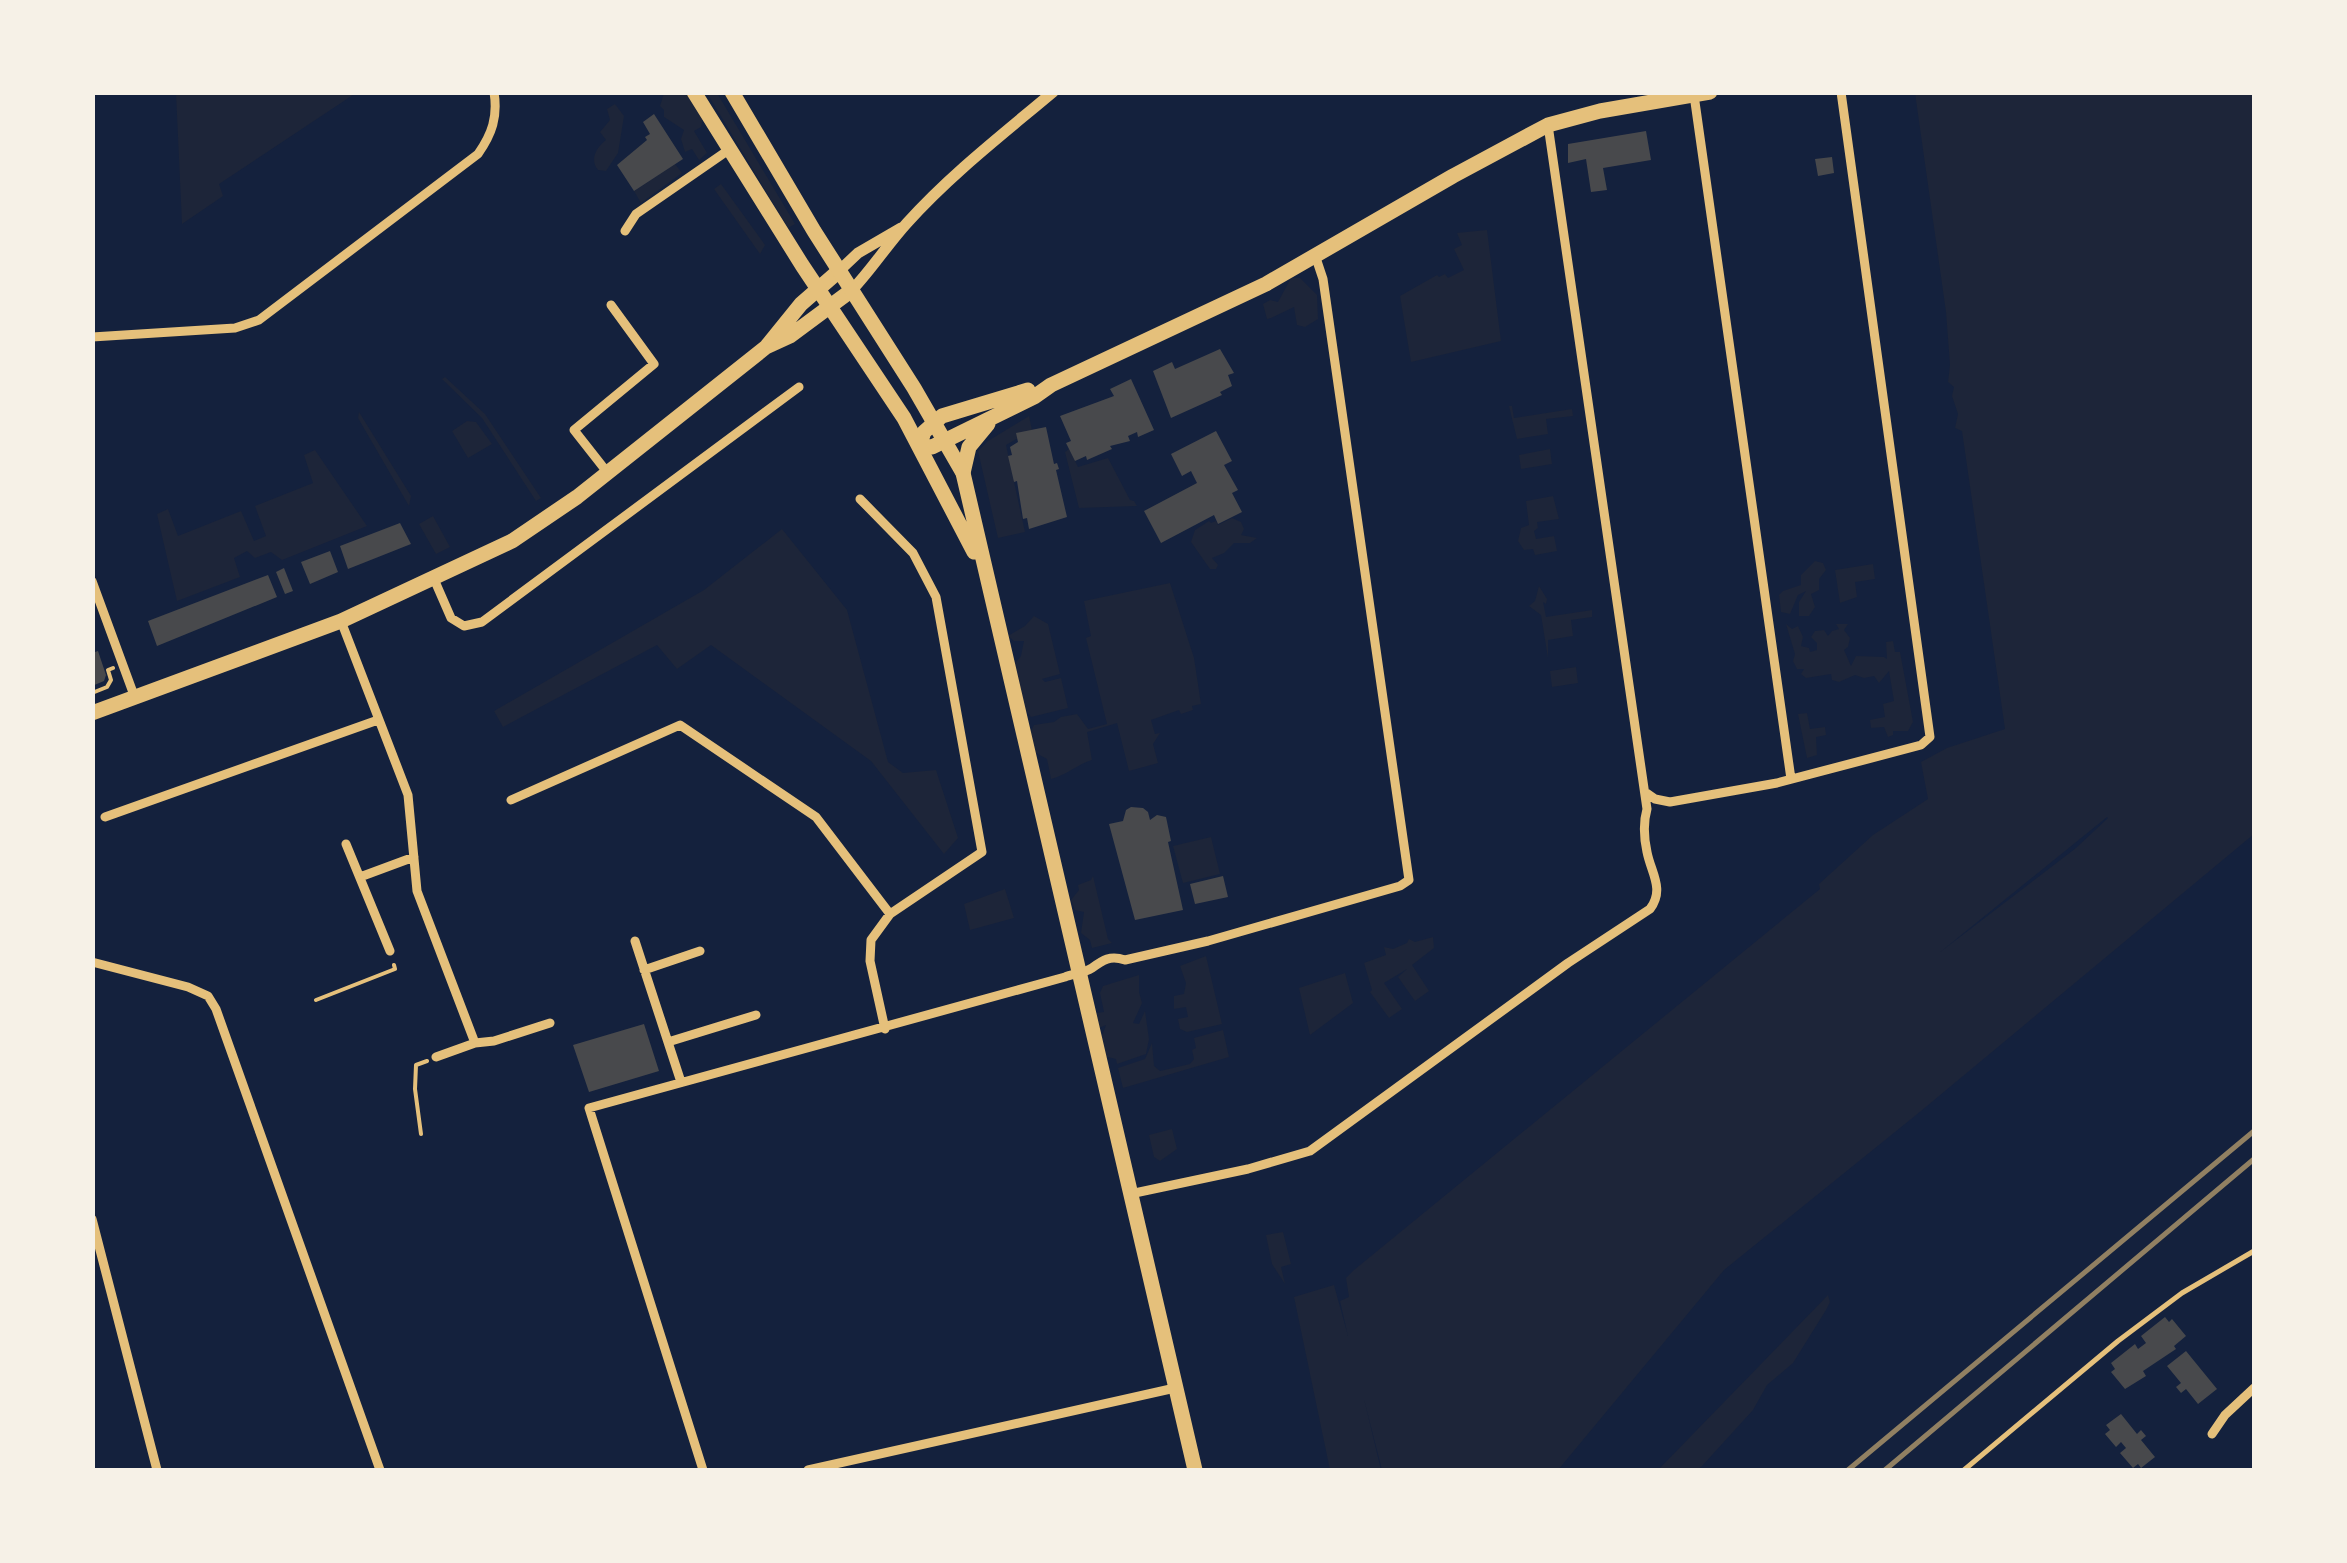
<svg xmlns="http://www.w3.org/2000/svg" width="2347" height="1563" viewBox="0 0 2347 1563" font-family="'Golos Text',sans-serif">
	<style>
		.green { fill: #1d2539; fill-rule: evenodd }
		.building { fill: #48494c }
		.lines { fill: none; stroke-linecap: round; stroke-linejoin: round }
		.path { stroke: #e5c07b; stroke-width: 4 }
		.service { stroke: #e5c07b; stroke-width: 5 }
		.minor { stroke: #e5c07b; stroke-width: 9 }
		.tertiary { stroke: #e5c07b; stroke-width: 11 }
		.primary { stroke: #e5c07b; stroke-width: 15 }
		.trunk { stroke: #e5c07b; stroke-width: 15 }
		.rail { stroke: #918062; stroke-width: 5 }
	</style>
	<rect width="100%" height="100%" fill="#14213d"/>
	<path class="green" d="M176,93V92L356,93L219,184L223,196L182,224Z
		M664,93H689L703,117L701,127L694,131L707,153L699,160L692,149L685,152L681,139L684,130L664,117V110L660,106Z
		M707,93H717L795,224L788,228Z
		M1915,93H2254V834L1921,1111L1724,1270L1558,1470H1382L1364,1399L1381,1470H1330L1294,1297L1334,1285L1348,1336L1340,1301L1349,1297L1346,1278L1354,1270L1820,889L1819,884L1873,835L1928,799L1921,762L1947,748L2005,729L1962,431L1955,428L1958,414L1952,396L1954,387L1948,382L1950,365L1946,312ZM2108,818L2076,848L1939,953L2107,817Z
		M615,104L624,116L618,153L606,171L598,170C589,159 597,147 606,140L600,132L610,120L607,109Z
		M675,164L682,173L641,203L634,191Z
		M721,184L765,245L760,254L714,189Z
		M1487,230L1501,341L1411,362L1400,296L1437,275L1439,277L1445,274L1448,278L1464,270L1454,249L1462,245L1457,233Z
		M1291,278H1300L1317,295L1318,319L1305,327L1297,325L1294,307L1271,318L1267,319L1263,304L1270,300L1278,302Z
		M445,377L485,414L541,498L536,501L482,418L442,379Z
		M1509,406H1512L1514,418L1572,409L1573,416L1546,419L1548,434L1517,439Z
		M359,412L411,496L409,506L358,418Z
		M1029,416L1032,430L1006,445L1025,532L998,538L978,451L988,441Z
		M467,421L476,422L492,444L468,458L452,431Z
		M1069,449L1078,467L1108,458L1130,500L1134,501L1137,506L1079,508L1065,452Z
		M1550,449L1552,464L1521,469L1519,455Z
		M315,450L367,526L282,560L271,552L255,558L247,551L234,558L240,577L177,601L157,514L168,509L178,536L241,511L254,541L266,536L255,506L313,483L304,455Z
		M1553,496L1559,519L1537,522L1538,528L1534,531L1536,539L1554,536L1557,551L1535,555L1533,549L1524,550L1518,541L1521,528L1529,525L1526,501Z
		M433,516L450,547L436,554L419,524Z
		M1232,518L1241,522L1244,529L1241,535L1257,538L1250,543H1234L1224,553L1212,558L1218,565L1216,569H1210L1191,542L1195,530L1209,521L1211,523L1216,521L1218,525Z
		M782,529L847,610L888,762L903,773L936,770L958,838L944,854L871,761L711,645L677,669L657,645L503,727L494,711L704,590Z
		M1815,561L1823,563L1826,570L1819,579V590L1811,594L1815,607L1809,616H1799V602L1806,591L1798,595L1790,614L1781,612L1779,595L1783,591L1801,585V575Z
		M1873,564L1875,579L1855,582L1857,597L1840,603L1835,570Z
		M1170,583L1194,658L1201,704L1192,706L1193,710L1181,714L1179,710L1151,720L1155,734L1160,733L1153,744L1158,763L1129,771L1117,723L1087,732L1092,760C1076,765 1067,775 1051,779L1047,759L1034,752L1029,735L1034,725L1054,722L1061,717L1077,714L1088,729L1107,724L1086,638L1091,636L1084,601Z
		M1539,586L1547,599L1546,604L1543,602L1546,617L1592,610V617L1571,620L1573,636L1548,640V658L1541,615L1529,606L1535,601Z
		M1034,616L1048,624L1060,674L1042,679L1045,682L1061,678L1068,708L1031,717L1024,709L1011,668L1021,656L1024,641H1014L1008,636L1025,626Z
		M1786,624L1792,629L1798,626L1803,637L1801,646L1809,648L1810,652L1817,650V643L1811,637L1815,631L1824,630L1828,636L1832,631L1839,629L1836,624H1848L1844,630L1850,638L1848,647L1844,650L1851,666L1856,656L1884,657L1887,659L1886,642L1893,641L1895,652H1900L1913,722L1908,731H1893V735L1888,737L1884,727L1871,728L1870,720L1885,717L1883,704L1894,701L1889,671L1879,683L1874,676L1864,678L1855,675L1839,682L1832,680L1831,674L1806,678L1801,674L1804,669H1797L1793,661L1795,654Z
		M1576,667L1578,683L1552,687L1550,671Z
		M1807,713L1810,729L1825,727L1826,735L1816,737L1817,755L1807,758L1798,714Z
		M1211,837L1220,874L1183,883L1173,846Z
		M1093,876L1108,939L1112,943L1092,948L1090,940L1081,933L1084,912L1075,910L1071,900L1079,890L1078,885L1091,880Z
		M1005,889L1014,918L970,930L964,904Z
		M1433,937L1434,948L1412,965L1429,991L1415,1001L1398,977L1407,969L1384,983L1402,1009L1389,1018L1370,992L1372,990L1364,963L1386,955L1384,947L1393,949L1407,943L1409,939L1415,942Z
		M1206,956L1222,1024L1187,1032L1180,1029L1178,1019L1188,1017L1186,1007L1174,1009V996L1184,994L1186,983L1180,966Z
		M1345,973L1353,1003L1310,1035L1299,988Z
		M1139,975V992L1142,1003L1133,1023L1139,1024L1145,1011L1149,1039L1146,1054L1117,1064L1116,1059L1104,1056L1101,1039L1106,1025L1099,1028L1096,1013L1104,1012L1100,993L1103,986Z
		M1223,1030L1229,1057L1123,1088L1118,1068L1145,1059L1152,1043L1154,1066L1160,1071L1190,1064L1194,1059L1192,1050L1196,1048L1194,1038Z
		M1172,1129L1177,1149L1160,1161L1154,1157L1149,1135Z
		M1283,1232L1291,1264L1281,1267L1285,1284L1272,1264L1266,1235Z
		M1828,1295L1830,1302L1826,1310L1793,1363L1767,1385L1753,1410L1702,1466L1697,1470H1658Z"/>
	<path class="building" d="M654,114L683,159L634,191L617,165L647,140L645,137L650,134L643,122Z
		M1646,131L1651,160L1603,168L1607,190L1591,192L1586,159L1568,163V144Z
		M1832,157L1834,173L1818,176L1815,159Z
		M1220,349L1234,373L1228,375L1232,386L1220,392L1222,395L1171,418L1153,371L1172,362L1175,369Z
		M1131,379L1154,430L1138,437L1137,432L1128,436L1130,441L1110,446L1112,449L1087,460L1086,456L1075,461L1066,443L1071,441L1060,416L1114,396L1110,389Z
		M1046,427L1054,464L1057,463L1059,469L1056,470L1067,517L1029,529L1027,518L1023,519L1017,481L1014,482L1008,456L1012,455L1010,447L1018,442L1016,433Z
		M1216,431L1232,461L1224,465L1238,490L1232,493L1242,512L1218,524L1214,515L1161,543L1144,511L1197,483L1191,471L1182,476L1171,454Z
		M400,523L411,544L348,569L340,546Z
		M330,551L338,572L310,584L301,562Z
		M284,568L293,591L285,594L276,572Z
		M268,575L277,597L157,646L148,621Z
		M98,651L106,675L104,681L92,686V653Z
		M1131,807L1143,808L1148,812L1150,820L1157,815L1166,817L1171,841L1168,842L1183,910L1135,920L1109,824L1123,821L1126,810Z
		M1223,876L1228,897L1195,904L1190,884Z
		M644,1024L659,1071L589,1092L573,1045Z
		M2165,1317L2169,1322L2172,1319L2186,1336L2174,1346L2176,1349L2143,1371L2146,1376L2125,1389L2111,1372L2115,1369L2111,1363L2135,1344L2138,1349L2146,1343L2141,1336Z
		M2186,1351L2217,1389L2198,1404L2186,1389L2181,1393L2176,1387L2181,1383L2167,1366Z
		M2121,1414L2137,1434L2141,1430L2146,1436L2141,1440L2155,1457L2141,1468L2138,1464L2133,1468L2120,1453L2126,1448L2121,1442L2116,1447L2105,1434L2110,1430L2106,1425Z"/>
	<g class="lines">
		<path class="path" d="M92,693L107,687L111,680L108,670L113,668
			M316,1000L395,969L394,965
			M421,1134L415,1089L416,1065L427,1061"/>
		<path class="service" d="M1964,1470L2118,1341L2182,1293L2254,1251"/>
		<path class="minor" d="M1694,95L1791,779
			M625,231L636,214L730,149
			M92,337L235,328L259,320L478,154C492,134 498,117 494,92
			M607,472L574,430L654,364L611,305
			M860,499L913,553L936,597L982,852L890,914
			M434,579L451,618L464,626L482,622L799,387
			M92,581L135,698
			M341,621L408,795L417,891L475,1043L494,1041L550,1023
			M1645,792L1655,799L1670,802L1777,783L1921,745L1930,737L1841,92
			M511,800L680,725L816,817L890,914L871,940L870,961L885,1029
			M105,817L378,720
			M346,844L390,951
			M360,877L414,857
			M635,941L681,1082
			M92,962L188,987L208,996L216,1009L380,1470
			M644,970L700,951
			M668,1042L756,1015
			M436,1057L475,1043
			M1130,1194L1248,1169L1310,1151L1568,963L1650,909C1665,889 1651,873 1647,852C1644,838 1643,823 1647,809L1548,125
			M92,1219L157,1470
			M2212,1434L2225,1415L2254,1388
			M703,1470L589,1108L1065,977C1073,974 1085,973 1092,968C1103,960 1110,955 1125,960L1208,941L1400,886L1409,880L1323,279L1316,258
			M808,1470L1175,1388"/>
		<path class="tertiary" d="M840,270L858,253L901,228
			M852,290C872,269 887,245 907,223C950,175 1003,134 1053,92"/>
		<path class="primary" d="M767,346L801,304L840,270
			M920,444L924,432L942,416L1028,390
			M921,446L932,447L1034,397L1051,385L1266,284L1453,176L1548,125L1600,111L1710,92
			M963,473L969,447L988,424
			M92,713L341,621L512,541L577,497L766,347L790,336L852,290"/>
		<path class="trunk" d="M694,92L802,265L904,418L974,552
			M732,92L814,231L914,388L963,473L1195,1470"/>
		<path class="rail" d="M1848,1470L2254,1131
			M1885,1470L2254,1159"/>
	</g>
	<rect width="2347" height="1563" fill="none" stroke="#f6f1e7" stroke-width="190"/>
</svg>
